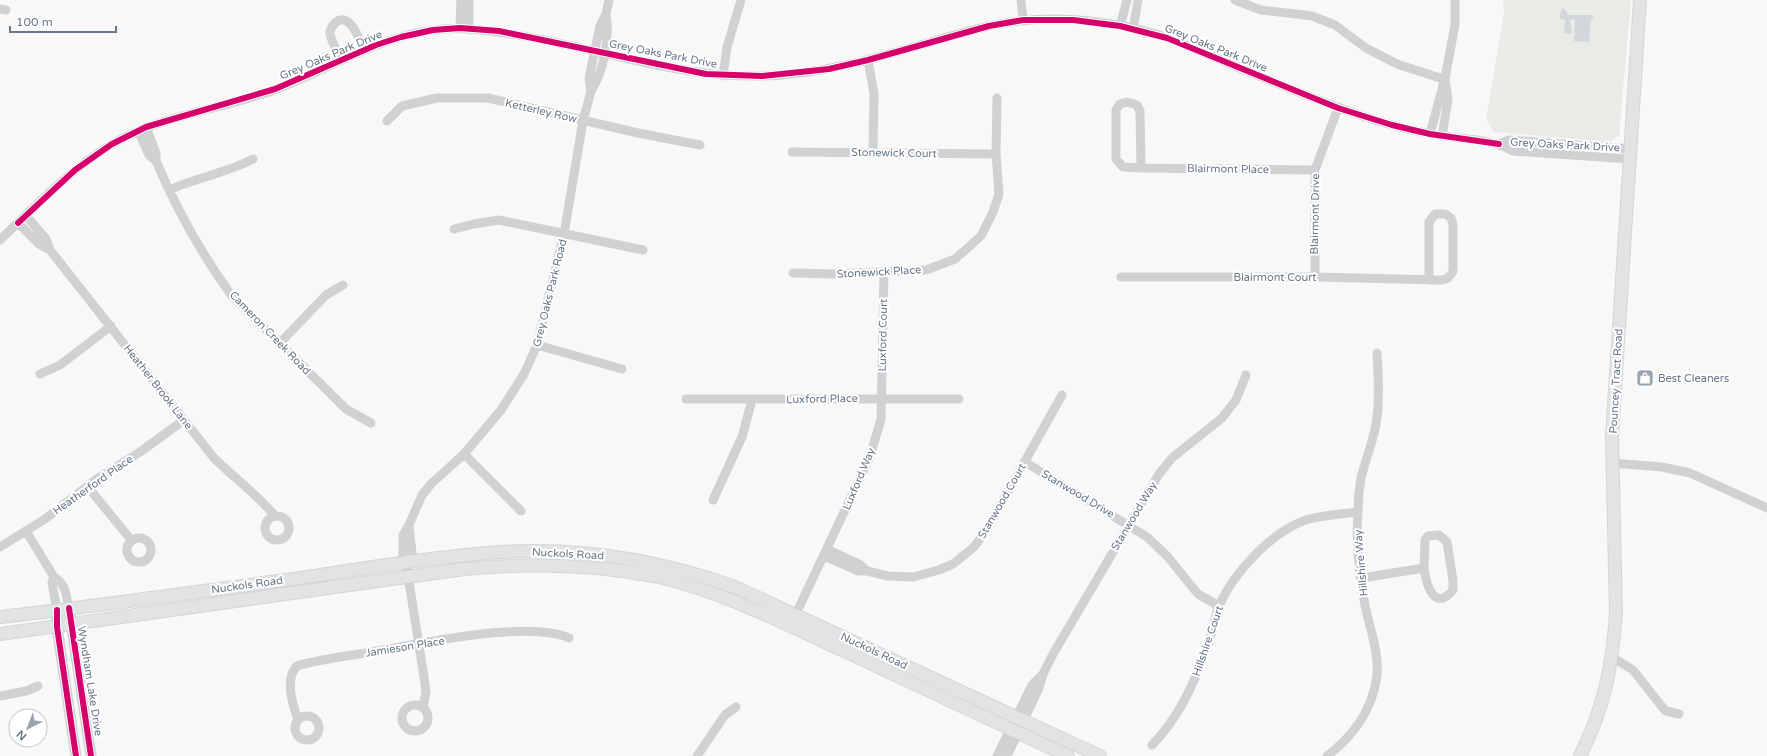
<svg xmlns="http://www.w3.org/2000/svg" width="1767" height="756" viewBox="0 0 1767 756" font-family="'Varela Round',sans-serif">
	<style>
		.green { fill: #e8ebe6 }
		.water { fill: #d1d7db }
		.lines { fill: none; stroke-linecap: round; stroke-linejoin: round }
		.secondary-casing { stroke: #d5d6d7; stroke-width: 14 }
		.minor { stroke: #d0d1d3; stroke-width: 9 }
		.tertiary { stroke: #d0d1d3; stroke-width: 11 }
		.secondary { stroke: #e3e3e4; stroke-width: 12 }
		.cycleway-casing { stroke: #fff; stroke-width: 8 }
		.cycleway { stroke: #d6006c; stroke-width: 6 }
		.labels { text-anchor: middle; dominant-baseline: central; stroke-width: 4; stroke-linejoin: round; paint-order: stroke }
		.street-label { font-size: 11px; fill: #687788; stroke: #fff }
		.poi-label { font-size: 11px; fill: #687788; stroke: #fff; text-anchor: start }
	</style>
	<rect width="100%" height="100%" fill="#f8f8f8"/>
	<path class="green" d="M1503,0H1631L1619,136L1610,142L1494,132L1486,119L1504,11Z"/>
	<path class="water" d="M1562,8L1565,9L1568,15H1593V19H1591L1589,42L1574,41L1575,19L1570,20L1572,34L1564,33L1565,20L1561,19L1559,16Z"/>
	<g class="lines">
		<g class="secondary-casing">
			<path id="secondary" d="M0,617C98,606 195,592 293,579C361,569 431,557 500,552C580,547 660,560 735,587L1100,756
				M0,634L464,569C527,563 591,564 654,576C719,590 779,621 840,649C916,685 992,721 1068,756
				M1580,756C1604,708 1612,668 1616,614L1612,436L1640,0"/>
		</g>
		<path class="minor" d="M1021,0L1023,20
			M1235,0L1261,10L1312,16L1335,25L1366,48L1397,64L1440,78H1445L1455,25V0
			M0,9L6,10
			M606,14C610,38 604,71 591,91L589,78L600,26L606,14L609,0
			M1120,26L1127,0
			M460,28L461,0
			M469,29V0
			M1133,29L1138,0
			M341,60C338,52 332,43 330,34C330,30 332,26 335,23C350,10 360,41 364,50
			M868,60L874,94L873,152
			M723,76L727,47L741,0
			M387,121L402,106L437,98H488L638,133L700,145
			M138,131L149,155L156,161V153L146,127
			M1430,134L1445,78L1448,100L1442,136
			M1499,144L1509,140L1631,149
			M792,152L996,154
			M156,161C176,208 202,255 232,296L346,409L371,423
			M1141,168L1123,167L1116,159V110L1120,104L1127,102L1137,105L1140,111L1141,168L1315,170
			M169,190C196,178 226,173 253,159
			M18,223L39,244L50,250L46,239L26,216
			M454,229L474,224L499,220L643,250
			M0,240C35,207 68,171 109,146C162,114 221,110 277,89C339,65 398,24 467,29C566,35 661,78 760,76C820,75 877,58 934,41C962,33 990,24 1020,21C1067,15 1126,23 1171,39C1198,50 1225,62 1252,73C1297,92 1342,110 1388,124C1409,130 1430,134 1451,137C1474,140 1493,140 1513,151L1630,159
			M50,250L214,458C234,478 257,494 275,516
			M793,273L833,274L926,270L955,259L981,236L993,212L999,194L996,154L997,98
			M1121,277H1315L1440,280C1447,280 1450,277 1453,271V225L1451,218L1445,214H1435L1429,222V280
			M1315,277V170L1338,108
			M279,344L326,295L343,285
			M537,345L622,369
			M40,374L60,365L111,326
			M686,399H959
			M464,454L521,511
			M1025,462L1147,537L1167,556L1198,594L1219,606
			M1612,463L1662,467L1690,473L1767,508
			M88,487L132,541
			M713,500L742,437L752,400
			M265 528a12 12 0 1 1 24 0a12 12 0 1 1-24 0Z
			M409,525L422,495L432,483L464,454L501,410L524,374L537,345L564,234L583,121L591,91
			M26,531L54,577
			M127 550a12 12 0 1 1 24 0a12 12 0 1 1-24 0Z
			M0,547L45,519L98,478L140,452L184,420
			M827,549L859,564L867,571
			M824,556L858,571H867L888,576L913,577L939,570L953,564L974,547L987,529L1062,395
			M403,563V535L409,525L413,562
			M406,563L424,677L426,692L423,707
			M1362,578L1424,568C1426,584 1434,613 1453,590V580L1447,542L1439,535L1428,536L1425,540L1424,568
			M57,610L52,583L54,577C66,583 66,596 69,608
			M793,620L870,457L881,419L884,272
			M1612,657L1633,670L1663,708L1666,711L1679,714
			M1043,674L1053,654L1159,474L1172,458L1222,418L1236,400L1246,375
			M0,696L26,691L38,686
			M402 718a13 13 0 1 1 26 0a13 13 0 1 1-26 0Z
			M295 728a12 12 0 1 1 24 0a12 12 0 1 1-24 0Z
			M298,720C293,705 284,679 297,666C323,658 351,656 377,651C425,643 527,620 569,638
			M1152,745C1180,717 1197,678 1209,641C1213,630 1214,617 1219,606C1233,573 1274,529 1309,519C1324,515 1342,514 1358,512
			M697,756L725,715L736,707
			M997,756L1032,685L1043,674L1039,688L1007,756
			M1327,756C1352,737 1370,714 1376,682C1381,656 1370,631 1365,605C1359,575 1356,541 1358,511C1358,500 1359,489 1361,478C1366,457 1375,438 1377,417C1380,396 1378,374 1377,353"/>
		<path class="tertiary" d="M69,608L91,756
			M57,610V627L76,756"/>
		<use href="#secondary" class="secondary"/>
		<g class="cycleway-casing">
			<path id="cycleway" d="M18,223L75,170L112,144L146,127L275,89L376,45L401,37L433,30L460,28L499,31L706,74L762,76L829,69L868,60L989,26L1023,20H1073L1120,26L1167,38L1338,108L1392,125L1430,134L1499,144
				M69,608L91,756
				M57,610V627L76,756"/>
		</g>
		<use href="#cycleway" class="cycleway"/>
	</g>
	<defs>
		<g id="shop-square" transform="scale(0.9)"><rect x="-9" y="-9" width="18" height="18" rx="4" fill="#9aa4af" stroke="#fff"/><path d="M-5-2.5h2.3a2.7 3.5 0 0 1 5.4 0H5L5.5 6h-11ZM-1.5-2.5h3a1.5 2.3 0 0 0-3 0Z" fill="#fff"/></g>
	</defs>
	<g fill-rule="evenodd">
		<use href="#shop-square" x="1645" y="378"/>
	</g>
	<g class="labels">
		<g class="street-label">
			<text transform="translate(1216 48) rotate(22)">Grey Oaks Park Drive</text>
			<text transform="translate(663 54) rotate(11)">Grey Oaks Park Drive</text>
			<text transform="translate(331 55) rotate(-23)">Grey Oaks Park Drive</text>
			<text transform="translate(541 111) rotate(13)">Ketterley Row</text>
			<text transform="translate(1565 145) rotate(3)">Grey Oaks Park Drive</text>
			<text transform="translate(894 153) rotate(1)">Stonewick Court</text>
			<text transform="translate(1228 169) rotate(1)">Blairmont Place</text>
			<text transform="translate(1315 214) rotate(-89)">Blairmont Drive</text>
			<text transform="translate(879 272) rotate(-3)">Stonewick Place</text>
			<text x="1275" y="277">Blairmont Court</text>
			<text transform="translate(550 293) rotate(-76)">Grey Oaks Park Road</text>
			<text transform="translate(270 333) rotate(46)">Cameron Creek Road</text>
			<text transform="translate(883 335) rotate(-89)">Luxford Court</text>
			<text transform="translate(1616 381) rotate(-87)">Pouncey Tract Road</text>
			<text transform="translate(158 387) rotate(52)">Heather Brook Lane</text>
			<text transform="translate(822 399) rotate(-1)">Luxford Place</text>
			<text transform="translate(859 479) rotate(-67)">Luxford Way</text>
			<text transform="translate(93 485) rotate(-35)">Heatherford Place</text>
			<text transform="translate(1078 494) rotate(31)">Stanwood Drive</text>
			<text transform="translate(1002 501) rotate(-60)">Stanwood Court</text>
			<text transform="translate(1134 516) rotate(-59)">Stanwood Way</text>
			<text transform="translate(568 554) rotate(3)">Nuckols Road</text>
			<text transform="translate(1361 563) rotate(-95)">Hillshire Way</text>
			<text transform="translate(247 585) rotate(-8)">Nuckols Road</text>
			<text transform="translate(1208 641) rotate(-71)">Hillshire Court</text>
			<text transform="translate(405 647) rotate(-9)">Jamieson Place</text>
			<text transform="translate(874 651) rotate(25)">Nuckols Road</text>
			<text transform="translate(90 681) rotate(81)">Wyndham Lake Drive</text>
		</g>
		<g class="poi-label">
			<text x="1658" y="378">Best Cleaners</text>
		</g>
	</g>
	<g transform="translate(28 728) rotate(222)"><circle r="19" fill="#ffffff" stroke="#c3c9cf"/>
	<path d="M0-3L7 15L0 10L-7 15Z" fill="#9aa4af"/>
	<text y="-6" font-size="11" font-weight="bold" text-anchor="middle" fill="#687788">N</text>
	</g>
	<path d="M10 26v6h106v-6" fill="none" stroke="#687788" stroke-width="2"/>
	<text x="16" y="26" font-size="12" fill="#687788" stroke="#ffffff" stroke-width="3" paint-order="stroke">100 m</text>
</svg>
